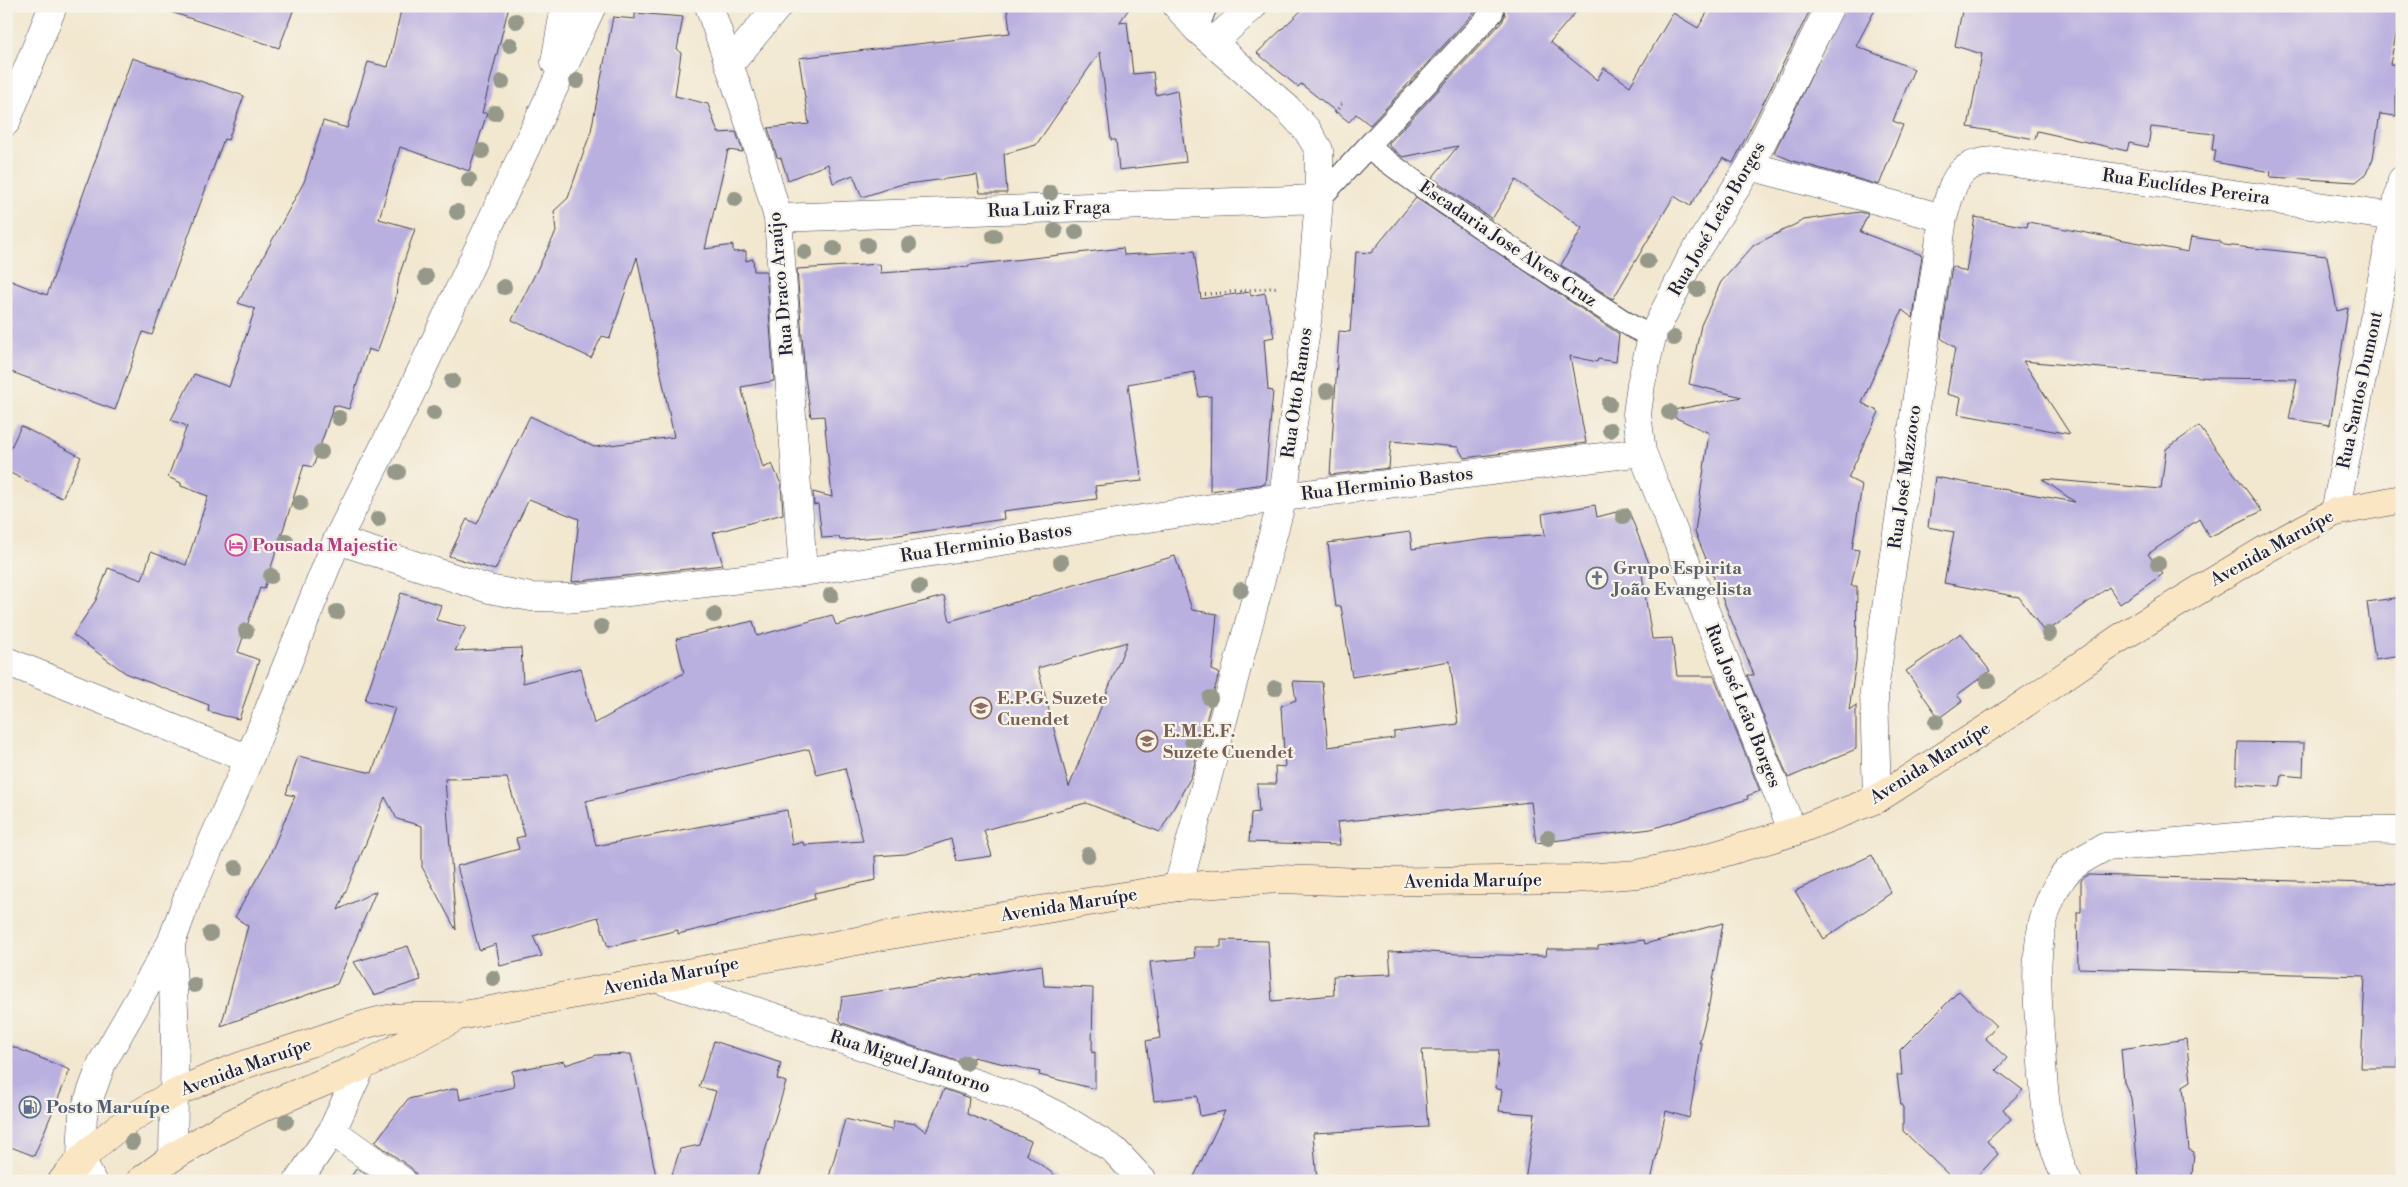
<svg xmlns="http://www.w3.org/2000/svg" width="2408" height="1187" viewBox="0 0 2408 1187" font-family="'Libre Bodoni',serif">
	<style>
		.building { fill: #bab0e0; fill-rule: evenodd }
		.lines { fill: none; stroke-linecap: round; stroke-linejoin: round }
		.service-casing { stroke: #414051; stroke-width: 24 }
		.minor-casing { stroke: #414051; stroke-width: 29 }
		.secondary-casing { stroke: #414051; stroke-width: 29 }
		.path { stroke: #414051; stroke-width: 3; stroke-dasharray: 1 4; stroke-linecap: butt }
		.service { stroke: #fff; stroke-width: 22 }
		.minor { stroke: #fff; stroke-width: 28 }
		.secondary { stroke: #fbe6c4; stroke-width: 28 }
		.tree { fill: #96998a }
		.labels { text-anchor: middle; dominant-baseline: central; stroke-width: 4.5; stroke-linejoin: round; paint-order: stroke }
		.street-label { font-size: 18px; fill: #22223b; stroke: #f7f3e8 }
		.hotel-label { font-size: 18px; font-weight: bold; fill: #b23c85; stroke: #f7f3e8; text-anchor: start }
		.worship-label { font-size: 18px; font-weight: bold; fill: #5b616d; stroke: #f7f3e8; text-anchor: start }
		.education-label { font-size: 18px; font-weight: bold; fill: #785e54; stroke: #f7f3e8; text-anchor: start }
		.service-label { font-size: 18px; font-weight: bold; fill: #4e5e75; stroke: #f7f3e8; text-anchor: start }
	</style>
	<rect width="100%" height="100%" fill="#f7f3e8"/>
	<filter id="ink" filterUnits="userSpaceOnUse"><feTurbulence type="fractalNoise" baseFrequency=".02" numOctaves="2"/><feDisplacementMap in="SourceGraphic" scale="10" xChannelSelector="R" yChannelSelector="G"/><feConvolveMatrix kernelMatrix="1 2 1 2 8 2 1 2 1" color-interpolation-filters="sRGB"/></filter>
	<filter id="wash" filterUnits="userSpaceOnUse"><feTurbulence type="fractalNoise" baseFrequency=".0096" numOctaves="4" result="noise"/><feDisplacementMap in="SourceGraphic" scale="20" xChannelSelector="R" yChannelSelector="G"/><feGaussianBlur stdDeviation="1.12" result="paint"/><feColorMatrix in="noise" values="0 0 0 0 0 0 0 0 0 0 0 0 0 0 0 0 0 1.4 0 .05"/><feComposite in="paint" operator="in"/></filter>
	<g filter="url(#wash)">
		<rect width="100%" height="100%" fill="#f2e7cf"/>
		<g id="blocks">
			<path class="building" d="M172,6H295L279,48L171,12Z
				M402,6H509L482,113H487L469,171L400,147L379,219L415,229L399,276L395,302L377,352L368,349L349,409L334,405L313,467L304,465L264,589L260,588L238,652L259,660L239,719L225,716L208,711L209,705L127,674L73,635L96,600L108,568L142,580L151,552L186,565L208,496L181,486V483L168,477L187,426L171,420L194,374L229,387L255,309L238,303L304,182L323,121L347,128L368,62L388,67Z
				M1007,6H1131L1119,23L1127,22L1133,74L1153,72L1156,95L1177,90L1186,162L1119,170L1116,140H1111L1100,52L1036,145L1004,154L1007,193H980L977,175L899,185L862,197L853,175L833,183L828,164L788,180L781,158L777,157L768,128L809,124L799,58L1010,33Z
				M1306,6H1480L1370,125L1356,114L1349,122L1301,84L1298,87L1257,53Z
				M1503,6H1581L1550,42L1597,80L1604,68L1630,86L1673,13L1698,28L1711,6H1812L1733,163L1723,158L1690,206L1674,196L1613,299L1561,265L1582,228L1516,180L1492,219L1432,178L1458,146L1403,157L1389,146V143L1502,22L1505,15Z
				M1845,6H1877L1856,46L1914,69L1893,121L1903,125L1879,185L1793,161L1774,153Z
				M1963,6H2402L2390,64L2401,65L2396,89V116L2380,114L2373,158L2367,173L2356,182L2270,177L2271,172L2214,162L2216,150H2212L2214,134L2151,127L2148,147L2129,143L2127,151L2037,131L2035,139L1968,127L1982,54L1955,46Z
				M635,13L683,17L677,50L681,53L675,96L708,104L718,133L736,132L743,152L728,150L705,249L733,245V252L746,251V261L753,259L754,271H766L774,381L741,387L763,468L772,464L781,484L783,514L713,533L723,565L572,582L579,519L529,499L495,570L449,556L467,519L477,524L530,416L594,447L674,437L637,257L610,338L602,336L591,358L512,320L556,232L554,211L568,198L591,131L613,17L635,19Z
				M132,58L244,96L228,140L224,139L152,335L143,332L115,410L6,370V279L47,295Z
				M1416,198L1619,334L1616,362L1598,359L1597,362L1570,356L1586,443L1464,458L1458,447L1391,441L1389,468L1330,475L1339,331L1350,332L1356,252L1371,253Z
				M1860,212L1868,214L1860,232L1922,255L1913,318L1902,310L1862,403L1879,412L1848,478L1862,485L1852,549L1859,550L1851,586H1857L1856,661L1849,710L1856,705V749L1788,778L1747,675H1754L1695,532L1709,433L1663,412L1742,397L1689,384L1701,325L1721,282L1754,245L1804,220Z
				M1975,217L2027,227L2028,222L2188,252L2191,237L2219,241L2224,245L2327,256L2337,311L2348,308L2330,425L2289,419L2297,379L2212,378L2023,361L2070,434L1958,414L1961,398L1947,394L1955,348L1941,338L1952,266L1966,272Z
				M1123,248L1124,255L1194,251L1201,299L1250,292L1251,296L1265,293L1274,337L1264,339L1268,390L1273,391L1265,484L1210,491L1211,396L1199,397L1194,372L1128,384L1142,481L1095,486L1097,499L1003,511L1004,519L892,536L840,540L839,537L822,538L818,504L814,505L813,492L832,497L824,416L811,417L805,377L797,269L880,264L881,273L969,267V265Z
				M21,426L81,457L62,498L6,471V458Z
				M2199,426L2262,511L2209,537L2199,519L2148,554L2163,574L2120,604L2109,587L2045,633L2019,597L1944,583L1954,532L1928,527L1935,477L2075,502L2042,479L2161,489L2166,449Z
				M1595,505L1597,517L1628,509L1650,566L1641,568L1652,639L1672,638L1677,676H1714L1760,791L1747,796L1748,799L1651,829L1536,843L1531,802L1337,822L1340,845L1249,842L1251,813L1259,812L1257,784H1276L1275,766L1285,767L1281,706L1296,700L1293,681L1322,682L1328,747L1394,738V732L1458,724L1450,661L1352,677L1341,606L1336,607L1328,543L1410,532L1412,549L1486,539L1545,535L1542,514Z
				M1175,556L1192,610L1217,614L1212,670L1219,673L1191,777L1160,832L1086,803L984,830L992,856L957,861L951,839L906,854L875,856L876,880L814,893L815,899L754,916L678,934V930L608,947L598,917L533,936L542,956L500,966L496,944L479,950L457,866L519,849L516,838L525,836L507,778L445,779L456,930L422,867V826L397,819L385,797L338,910L376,891L337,984L221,1026L248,926L235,917L269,857L295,796L286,794L298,756L372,773L395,708L365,700L401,593L441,605L436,620L466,627L455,651L521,648L523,683L581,668L594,724L684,673L676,639L753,621L757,636L832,615L836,625L944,596L950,621ZM1127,642L1069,787L1038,668ZM809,749L817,775L845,768L863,841L804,845L803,842L792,845L787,810L596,846L586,801Z
				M2402,597V656L2375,660L2367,602Z
				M1961,633L1990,671L1957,695L1962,701L1939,718L1906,671Z
				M2238,742L2304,743L2303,777L2282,775L2280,787L2236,784Z
				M1872,855L1891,893L1824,939L1795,891Z
				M2088,875L2402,884V1014H2398V1068H2361L2365,976L2078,968L2077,912H2081V880Z
				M1723,923L1708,1010L1699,1043H1702L1689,1118L1666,1111L1651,1181H1525L1535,1114L1499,1111L1502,1090L1495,1088L1499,1050H1422L1428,1127L1313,1133L1317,1181H1192L1225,1111L1200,1116L1197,1096L1154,1101L1146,1041L1160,1038L1150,962L1195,958L1194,947H1221V940L1268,941L1272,1001L1334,995L1333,976L1391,974L1389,952L1415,951L1457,954L1546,956L1547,949H1598V946L1644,940L1645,944Z
				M408,946L421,980L374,995L354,962Z
				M1042,965L1044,986L1093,988L1092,1053L1095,1052V1089L1039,1075L1040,1072L973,1057L972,1066L842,1023L839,1019L842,997Z
				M1959,991L1996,1026L1985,1038L2007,1058L1996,1070L2023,1090L2003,1109L2011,1119L1987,1141L1998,1154L1973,1181H1955L1903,1131V1107L1901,1105L1897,1075H1902L1900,1050Z
				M2186,1039L2191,1081L2183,1086L2189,1150L2194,1152L2192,1176L2179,1177L2180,1181L2139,1179L2131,1098L2124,1082L2121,1049Z
				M714,1041L781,1063L777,1079L786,1082L756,1181H670L680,1149L700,1145L716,1091L699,1087Z
				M6,1044L70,1070L34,1156L6,1145Z
				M631,1054L657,1181H417L416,1174L411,1168L375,1142L408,1099L458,1088L460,1100L514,1087L512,1071L564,1061L565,1065L597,1055Z
				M944,1089L969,1098L967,1114L1031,1141L1026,1154L1063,1181H828L845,1119L892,1130L894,1121L916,1124L926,1132Z
				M357,1168L375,1181H348Z"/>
		</g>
	</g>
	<g filter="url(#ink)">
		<use href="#blocks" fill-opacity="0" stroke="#414051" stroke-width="1"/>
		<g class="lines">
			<g class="service-casing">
				<path id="service" d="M1197,29L1206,6
					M1368,147C1452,211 1542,268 1631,326L1652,337
					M1319,199L1492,13"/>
			</g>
			<g class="minor-casing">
				<path id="minor" d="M709,6L758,148L778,218L803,572
					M1177,6L1197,29L1287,108L1307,130L1319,150V199L1312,285L1283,497L1178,887
					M1213,42L1253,6
					M555,62L565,6
					M730,64L778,6
					M6,122L53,6
					M1750,166L1943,218
					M778,218L1319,199
					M2335,512L2402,180
					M337,540L489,589L531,597L576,598L803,572L1283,497L1642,452
					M6,661L249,759
					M1877,799L1874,691L1943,218C1954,180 1956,160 2001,161L2402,218
					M1793,832L1642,452L1637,414L1641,384L1652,337L1690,260L1750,166L1830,6
					M171,943L175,1032L173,1157
					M658,979L1026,1100L1066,1120L1114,1150L1143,1181
					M332,1131L402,1181
					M92,1181L81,1157L83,1115L102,1063L171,943L187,899L249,759L337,540L408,399L592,6
					M298,1181L332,1131L361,1067
					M2068,1181C2046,1139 2044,1094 2041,1048C2037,992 2029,927 2062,878C2071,864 2090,855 2105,847C2202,842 2304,827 2402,830"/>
			</g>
			<g class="secondary-casing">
				<path id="secondary" d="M62,1181C126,1102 216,1073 310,1043C337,1034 366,1022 394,1018C415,1016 438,1017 459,1016L878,937L1178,887L1279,879L1365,882L1572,879L1638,874L1699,860L1793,832L1877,799L2014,711L2120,638L2268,548L2335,512L2402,499
					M140,1181L173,1157L220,1129L266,1106L361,1067L453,1019"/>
			</g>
			<path class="path" d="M1335,113L1342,103
				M1200,295L1279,287"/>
			<use href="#service" class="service"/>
			<use href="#minor" class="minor"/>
			<use href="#secondary" class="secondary"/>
		</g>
		<g class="tree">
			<circle cx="516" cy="21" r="8"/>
			<circle cx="510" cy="45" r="8"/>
			<circle cx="577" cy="81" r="8"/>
			<circle cx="502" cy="82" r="8"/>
			<circle cx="495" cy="113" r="8"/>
			<circle cx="482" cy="151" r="8"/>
			<circle cx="469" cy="180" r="8"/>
			<circle cx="1050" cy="193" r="8"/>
			<circle cx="735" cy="199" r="8"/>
			<circle cx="457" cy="212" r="8"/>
			<circle cx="1055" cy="231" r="8"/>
			<circle cx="1076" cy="232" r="8"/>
			<circle cx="994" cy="236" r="8"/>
			<circle cx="867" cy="245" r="8"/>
			<circle cx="909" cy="245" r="8"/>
			<circle cx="834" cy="249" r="8"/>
			<circle cx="805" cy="252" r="8"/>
			<circle cx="1648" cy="261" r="8"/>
			<circle cx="426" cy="277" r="8"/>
			<circle cx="504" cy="287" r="8"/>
			<circle cx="1697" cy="289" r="8"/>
			<circle cx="1674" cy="338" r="8"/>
			<circle cx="452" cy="381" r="8"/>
			<circle cx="1327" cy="391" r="8"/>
			<circle cx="1609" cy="404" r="8"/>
			<circle cx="1669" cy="412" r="8"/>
			<circle cx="434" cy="413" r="8"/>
			<circle cx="339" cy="418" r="8"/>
			<circle cx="1610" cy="430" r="8"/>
			<circle cx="321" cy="452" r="8"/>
			<circle cx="398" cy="472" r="8"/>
			<circle cx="300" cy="503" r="8"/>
			<circle cx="1623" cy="516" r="8"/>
			<circle cx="378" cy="519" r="8"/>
			<circle cx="286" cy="541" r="8"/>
			<circle cx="1061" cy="562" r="8"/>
			<circle cx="2158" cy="564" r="8"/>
			<circle cx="271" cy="576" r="8"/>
			<circle cx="919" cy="587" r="8"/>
			<circle cx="1241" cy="590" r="8"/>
			<circle cx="831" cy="595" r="8"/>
			<circle cx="337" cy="612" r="8"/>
			<circle cx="714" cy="615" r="8"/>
			<circle cx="601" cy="627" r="8"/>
			<circle cx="246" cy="631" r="8"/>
			<circle cx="2049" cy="634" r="8"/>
			<circle cx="1988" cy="681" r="8"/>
			<circle cx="1275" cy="688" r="8"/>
			<circle cx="1210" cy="698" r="8"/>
			<circle cx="1936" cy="722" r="8"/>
			<circle cx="1192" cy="741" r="8"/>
			<circle cx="1548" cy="838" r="8"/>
			<circle cx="1088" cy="855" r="8"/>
			<circle cx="236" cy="868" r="8"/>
			<circle cx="210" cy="934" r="8"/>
			<circle cx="493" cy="978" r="8"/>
			<circle cx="194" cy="985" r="8"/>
			<circle cx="966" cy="1063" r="8"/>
			<circle cx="286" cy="1121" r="8"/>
			<circle cx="132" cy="1142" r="8"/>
		</g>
	</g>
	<defs>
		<g id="hotel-ring" transform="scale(1.125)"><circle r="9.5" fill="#f7f3e8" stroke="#d1479c" stroke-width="1.5"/><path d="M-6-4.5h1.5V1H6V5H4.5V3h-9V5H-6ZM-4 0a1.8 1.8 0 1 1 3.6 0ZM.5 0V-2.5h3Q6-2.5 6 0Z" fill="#d1479c"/></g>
		<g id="church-ring" transform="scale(1.125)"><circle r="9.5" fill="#f7f3e8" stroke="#6b7280" stroke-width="1.5"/><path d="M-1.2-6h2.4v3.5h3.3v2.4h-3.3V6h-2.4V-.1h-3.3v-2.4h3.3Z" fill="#6b7280"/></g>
		<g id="school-ring" transform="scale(1.125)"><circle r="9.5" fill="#f7f3e8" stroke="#8d6e63" stroke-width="1.5"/><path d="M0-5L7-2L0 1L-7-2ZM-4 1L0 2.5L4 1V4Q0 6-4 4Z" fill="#8d6e63"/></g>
		<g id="fuel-ring" transform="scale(1.125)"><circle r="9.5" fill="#f7f3e8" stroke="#5c6f8a" stroke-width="1.5"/><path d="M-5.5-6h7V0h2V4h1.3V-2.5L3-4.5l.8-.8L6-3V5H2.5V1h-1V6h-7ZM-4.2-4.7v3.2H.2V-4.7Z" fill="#5c6f8a"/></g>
	</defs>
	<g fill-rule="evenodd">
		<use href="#hotel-ring" x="236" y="545"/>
		<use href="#church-ring" x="1597" y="578"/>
		<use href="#school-ring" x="981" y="708"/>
		<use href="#school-ring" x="1147" y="741"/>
		<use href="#fuel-ring" x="30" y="1107"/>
	</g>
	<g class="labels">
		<g class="street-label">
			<text transform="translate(2186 187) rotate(8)">Rua Euclídes Pereira</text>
			<text transform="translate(1049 209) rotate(-2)">Rua Luiz Fraga</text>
			<text transform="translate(1717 219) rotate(-60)">Rua José Leão Borges</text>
			<text transform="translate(1508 244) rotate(34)">Escadaria Jose Alves Cruz</text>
			<text transform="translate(781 284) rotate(-95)">Rua Draco Araújo</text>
			<text transform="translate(2360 390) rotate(-78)">Rua Santos Dumont</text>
			<text transform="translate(1297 393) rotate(-82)">Rua Otto Ramos</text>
			<text transform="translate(1905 477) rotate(-82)">Rua José Mazzoco</text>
			<text transform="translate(1387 484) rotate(-7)">Rua Herminio Bastos</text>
			<text transform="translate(986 543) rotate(-9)">Rua Herminio Bastos</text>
			<text transform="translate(2272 548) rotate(-29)">Avenida Maruípe</text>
			<text transform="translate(1743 706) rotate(68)">Rua José Leão Borges</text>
			<text transform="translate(1930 763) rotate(-32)">Avenida Maruípe</text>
			<text transform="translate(1473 881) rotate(-1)">Avenida Maruípe</text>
			<text transform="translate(1069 905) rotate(-9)">Avenida Maruípe</text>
			<text transform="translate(671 976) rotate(-11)">Avenida Maruípe</text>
			<text transform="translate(910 1062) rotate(18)">Rua Miguel Jantorno</text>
			<text transform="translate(246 1067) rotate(-20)">Avenida Maruípe</text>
		</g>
		<g class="hotel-label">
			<text x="252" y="545">Pousada Majestic</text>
		</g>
		<g class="worship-label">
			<text x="1613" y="568">Grupo Espirita<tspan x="1613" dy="21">João Evangelista</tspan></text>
		</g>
		<g class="education-label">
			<text x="997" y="698">E.P.G. Suzete<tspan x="997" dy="21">Cuendet</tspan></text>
			<text x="1163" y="731">E.M.E.F.<tspan x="1163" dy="21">Suzete Cuendet</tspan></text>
		</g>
		<g class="service-label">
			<text x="46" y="1107">Posto Maruípe</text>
		</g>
	</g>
	<rect width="2408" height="1187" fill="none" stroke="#f7f3e8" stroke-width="25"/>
</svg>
